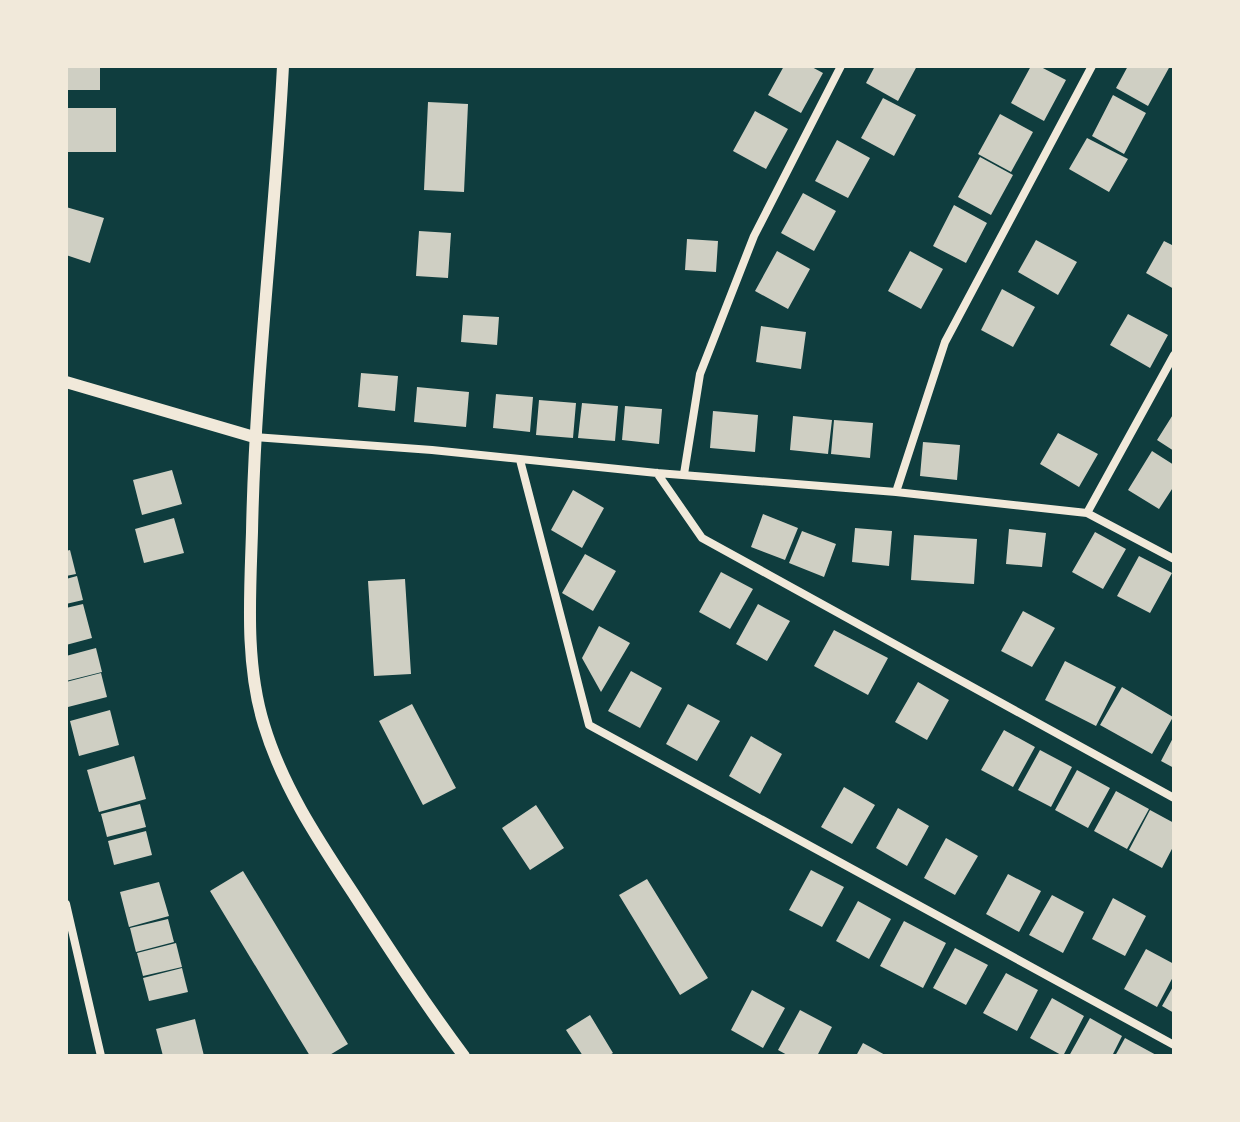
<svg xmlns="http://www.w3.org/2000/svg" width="1240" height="1122" viewBox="0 0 1240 1122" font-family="Figtree,sans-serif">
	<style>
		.building { fill: #cfcfc3 }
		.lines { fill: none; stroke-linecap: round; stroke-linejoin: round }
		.minor { stroke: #f1e9da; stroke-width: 8 }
		.tertiary { stroke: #f1e9da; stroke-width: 12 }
	</style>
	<rect width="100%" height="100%" fill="#0f3d3e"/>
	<path class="building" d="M66,66H100V90H66Z
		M784,66H810L823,73L801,113L768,95Z
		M875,66H917L898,101L866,83Z
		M1031,66H1039L1066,80L1044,121L1011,103Z
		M1128,66H1170L1148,106L1116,88Z
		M1113,95L1146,113L1124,154L1092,136Z
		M883,98L916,115L894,156L861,138Z
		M428,102L468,104L464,192L424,190Z
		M66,108H116V152H66Z
		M755,111L788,129L766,169L733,151Z
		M1000,114L1033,132L1011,172L978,154Z
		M1087,138L1128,159L1109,192L1069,169Z
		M837,140L870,158L848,198L815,181Z
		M980,157L1013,175L991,215L958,197Z
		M803,193L836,211L814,251L781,233Z
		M954,205L987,223L966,263L933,246Z
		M66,207L104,218L90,263L66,255Z
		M419,231L451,233L448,278L416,276Z
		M687,239L718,241L716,272L685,270Z
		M1036,240L1077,262L1058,295L1018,272Z
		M1164,241L1174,246V289L1146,273Z
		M777,251L810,269L788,309L755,291Z
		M910,251L943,269L921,309L888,291Z
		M1002,289L1035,307L1013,347L981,330Z
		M1128,314L1168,335L1150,368L1110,345Z
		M463,315L499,317L497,345L461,342Z
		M761,326L806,332L801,369L756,362Z
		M361,373L398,376L395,411L358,407Z
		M417,387L469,392L466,427L414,422Z
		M496,394L533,397L530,432L493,428Z
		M539,400L576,403L573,438L536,435Z
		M582,403L618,406L615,441L578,438Z
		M625,406L662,409L659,444L622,440Z
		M713,411L758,415L755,452L710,448Z
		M1174,413V451L1157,440Z
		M793,416L832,420L828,454L790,450Z
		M834,420L873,423L870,458L831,454Z
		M1058,433L1098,454L1079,487L1040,464Z
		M923,442L960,445L957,480L920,476Z
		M1152,451L1174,465V486L1159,509L1128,490Z
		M172,470L182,504L142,515L133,480Z
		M573,490L604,508L582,548L551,530Z
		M763,514L798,528L785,560L751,547Z
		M174,518L184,553L144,563L135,529Z
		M855,528L892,531L889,566L852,562Z
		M1009,529L1046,533L1042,567L1006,564Z
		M802,531L836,544L824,577L789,563Z
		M1095,532L1126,549L1103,589L1072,572Z
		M914,535L977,539L974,584L911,580Z
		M70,550L76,574L66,576V551Z
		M585,554L616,571L593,611L562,593Z
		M1139,556L1172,573L1150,613L1117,596Z
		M721,572L753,589L730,629L699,612Z
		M77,576L83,600L66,604V579Z
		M405,579L411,674L374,676L368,581Z
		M83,604L92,638L66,645V608Z
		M758,604L790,621L767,661L736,644Z
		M1023,611L1055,628L1032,667L1001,651Z
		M599,626L630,643L601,692L582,658Z
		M834,630L888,658L868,695L814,666Z
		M96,648L102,672L66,681V656Z
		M1065,661L1116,687L1096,726L1045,700Z
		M631,671L662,688L640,728L608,711Z
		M101,673L107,697L68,707L66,682Z
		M918,682L949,700L927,740L895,722Z
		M1122,687L1173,717L1152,754L1100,725Z
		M412,704L456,788L423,805L379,721Z
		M688,704L720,721L697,761L666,744Z
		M110,710L119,745L79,756L70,721Z
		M1004,730L1035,747L1013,787L981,770Z
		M751,736L782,754L760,794L729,776Z
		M1174,736V768L1161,761Z
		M1040,750L1072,767L1051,807L1018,790Z
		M134,756L146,799L99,812L87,770Z
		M1077,770L1110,788L1088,828L1055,810Z
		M844,787L875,805L852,844L821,827Z
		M1116,791L1149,809L1127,849L1094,831Z
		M140,804L146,827L107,837L101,814Z
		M536,805L564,848L530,870L502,828Z
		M898,808L929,826L907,866L876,848Z
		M1150,810L1174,823V845L1162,868L1129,850Z
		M146,831L152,855L114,865L108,841Z
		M946,838L978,856L955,895L924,878Z
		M811,870L844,887L822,927L789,910Z
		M243,871L348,1044L328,1056H310L210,891Z
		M1008,874L1041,891L1019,932L986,914Z
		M647,879L708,978L680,995L619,895Z
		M159,882L169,916L129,927L120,892Z
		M1052,895L1084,912L1063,953L1029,935Z
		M1113,898L1146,916L1125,956L1092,939Z
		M858,901L891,919L869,959L836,941Z
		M168,919L174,942L136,952L130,928Z
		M904,921L946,943L923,988L880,966Z
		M176,943L182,967L143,976L137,953Z
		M955,948L988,965L966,1005L933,988Z
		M1146,949L1174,964V975L1157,1007L1124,989Z
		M182,968L188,992L149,1001L143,978Z
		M1006,973L1038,990L1017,1031L983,1013Z
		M1174,985V1013L1162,1006Z
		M752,990L785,1008L763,1048L731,1030Z
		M1052,998L1084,1016L1063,1056L1030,1038Z
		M800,1010L832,1027L817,1056H789L778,1050Z
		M590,1015L613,1053L608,1056H583L566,1030Z
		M1090,1018L1122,1036L1112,1056H1069Z
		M195,1019L204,1056H163L156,1029Z
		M1125,1038L1158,1056H1115Z
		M863,1043L887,1056H856Z"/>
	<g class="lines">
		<path class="minor" d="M254,437L432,450L657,473L896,492L1087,513L1174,559
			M520,460L589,725L1174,1045
			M657,473L702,538L1174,798
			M684,474L700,374L754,236L841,66
			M896,492L945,342L1092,66
			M1087,513L1174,355
			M66,904L101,1056"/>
		<path class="tertiary" d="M283,66C275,221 255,376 252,532C250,595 245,664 264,725C283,788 319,841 355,896C390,950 425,1004 464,1056
			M66,382L254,437"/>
	</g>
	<rect width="1240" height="1122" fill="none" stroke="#f1e9da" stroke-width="136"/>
</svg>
